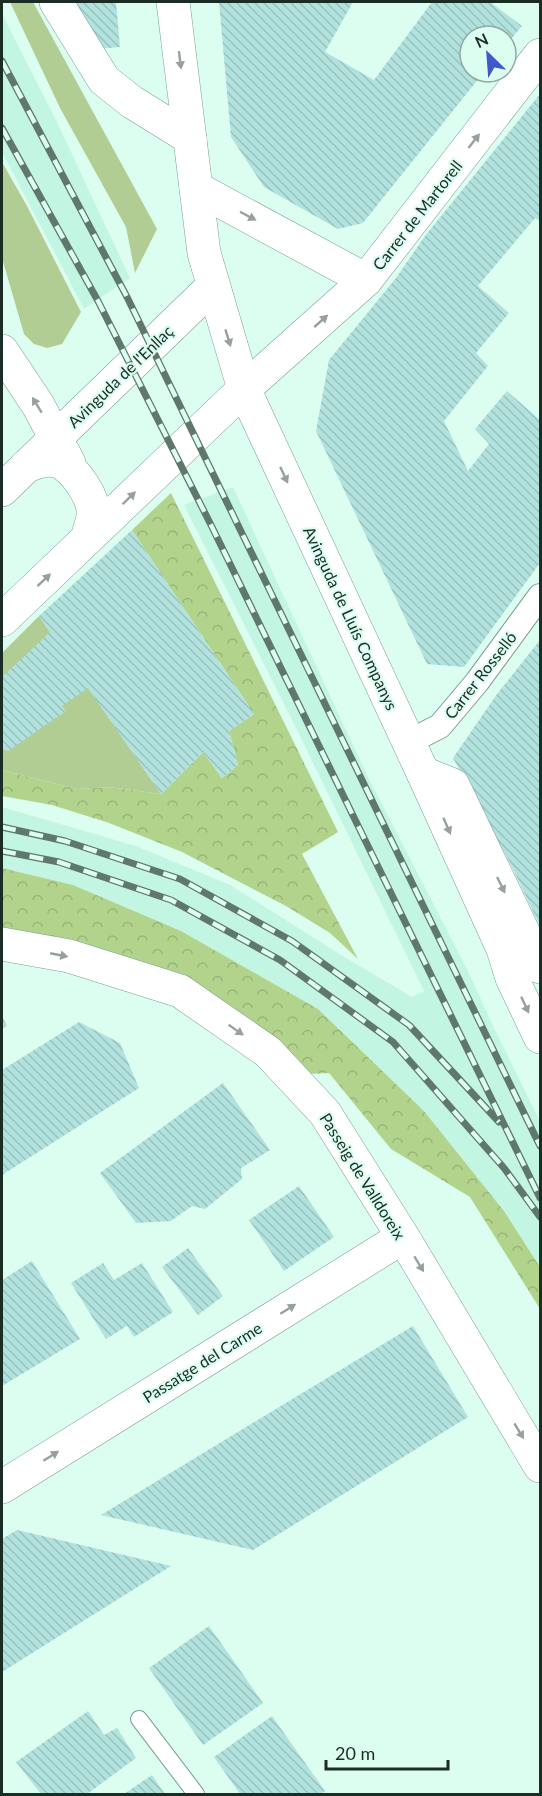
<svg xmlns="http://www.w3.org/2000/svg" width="542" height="1796" viewBox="0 0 542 1796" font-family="Lato,sans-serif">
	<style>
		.built { fill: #c2f6e2 }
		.grass { fill: #b1cd93 }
		.forest { fill: url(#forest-crowns) }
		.building { fill: url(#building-back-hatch) }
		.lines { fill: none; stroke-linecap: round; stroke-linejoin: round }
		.service-casing { stroke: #779f90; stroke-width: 18 }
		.pedestrian-casing { stroke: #779f90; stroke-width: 26 }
		.minor-casing { stroke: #779f90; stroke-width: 34 }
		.tertiary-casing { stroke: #779f90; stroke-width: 34 }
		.service { stroke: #fff; stroke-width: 16 }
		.pedestrian { stroke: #fff; stroke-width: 24 }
		.minor { stroke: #fff; stroke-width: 33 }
		.tertiary { stroke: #fff; stroke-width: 33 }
		.rail-casing { stroke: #60776d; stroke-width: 7 }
		.rail { stroke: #dcfef0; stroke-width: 4.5; stroke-dasharray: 14; stroke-linecap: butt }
		.oneway { fill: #98a09d }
		.labels { text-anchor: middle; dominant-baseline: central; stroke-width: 4.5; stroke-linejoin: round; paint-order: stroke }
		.street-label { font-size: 16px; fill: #1b2c25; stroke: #dcfef0 }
	</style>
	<defs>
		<pattern id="forest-crowns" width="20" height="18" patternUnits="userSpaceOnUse" patternTransform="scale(1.5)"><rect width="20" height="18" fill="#b2d38c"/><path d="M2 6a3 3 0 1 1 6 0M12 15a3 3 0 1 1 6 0" fill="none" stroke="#98b579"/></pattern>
		<pattern id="building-back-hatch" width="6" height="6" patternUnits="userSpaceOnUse" patternTransform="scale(1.5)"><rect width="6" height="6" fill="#b2e2de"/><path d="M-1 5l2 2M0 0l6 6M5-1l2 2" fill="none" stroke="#98c2be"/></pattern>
	</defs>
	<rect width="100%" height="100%" fill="#dcfef0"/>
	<path class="built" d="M2,14L55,118L130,278L84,309L2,152Z
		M233,487L367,775L468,971L494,1028L540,1121V1267L504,1211L424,1111L318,1009L181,931L73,885L2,868V807L136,846L230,885L346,958L412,997L424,991L297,730L184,505Z"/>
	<path class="grass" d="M10,2H33L157,229L135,273L126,227L60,108Z
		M2,162L27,206L81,312L62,344L47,348L34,344L24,334L2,258Z
		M39,616L50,632L161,794L109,787L77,789L2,770V653Z"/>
	<path class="forest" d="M171,493L338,832L302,854L358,959L330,933L286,906L182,852L109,823L52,805L2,796V770L77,789L109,787L161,794L203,752L222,778L238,765L229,731L254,714L132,530Z
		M2,868L73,885L181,931L318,1009L424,1111L504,1211L540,1267V1309L470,1197L391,1149L329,1073L310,1074L282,1051L2,933Z"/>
	<path class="building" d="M69,2H116L120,47L98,49Z
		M219,2H353L325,52L374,80L432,2H490L522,26L506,45V36H470V72H484L363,223L338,229L264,187L231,137Z
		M540,94V221L535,218L478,286L509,313L476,353L488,366L444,421L468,471L489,444L475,429L507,391L540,420V563L464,667L427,664L316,431L329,360L396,278L425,236Z
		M132,530L254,714L229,731L238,765L222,778L203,752L161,794L88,688L62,706L66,711L8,751L2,749V677L50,632L39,616Z
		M540,640V926L509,861L453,758L497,694Z
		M2,1016L7,1026L2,1029Z
		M79,1022L120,1043L139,1088L2,1175V1070Z
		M223,1083L270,1150L241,1168L242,1179L205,1209L192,1206L171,1221L136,1223L100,1173Z
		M299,1186L334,1237L284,1271L249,1220Z
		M188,1248L223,1296L198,1315L162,1267Z
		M32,1261L80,1339L2,1386V1280Z
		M103,1263L114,1280L142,1263L173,1312L134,1337L127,1326L106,1339L71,1283Z
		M413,1326L468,1417L253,1550L101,1515Z
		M17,1530L171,1566L2,1672V1539Z
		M209,1626L263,1703L203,1745L149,1668Z
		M88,1711L104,1735L117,1728L136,1758L87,1794H41L16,1762Z
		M272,1716L325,1791L321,1794H240L214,1757Z
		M152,1775L165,1794H124Z"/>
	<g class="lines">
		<g class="service-casing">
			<path id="service" d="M139,1719L196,1794"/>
		</g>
		<g class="pedestrian-casing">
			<path id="pedestrian" d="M409,742L440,726L477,682L540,596"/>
		</g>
		<g class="minor-casing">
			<path id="minor" d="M56,2L104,80L132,102L190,138
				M196,188L366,280
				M2,351L38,405L69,463
				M244,389L366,280L540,55
				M423,773L453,785L540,967
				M2,944L69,956L180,991L268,1052L325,1113L403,1237L540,1466
				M2,1487L403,1237"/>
		</g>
		<g class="tertiary-casing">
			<path id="tertiary" d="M173,2L204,253L244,389L423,773L503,949L512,978L540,1037
				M26,466C37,462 47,458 59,462C73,467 93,496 93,511C94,519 89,530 87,539
				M2,490L213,286
				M2,620L244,389"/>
		</g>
		<use href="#service" class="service"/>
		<use href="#pedestrian" class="pedestrian"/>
		<use href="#minor" class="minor"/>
		<use href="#tertiary" class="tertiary"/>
		<g class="rail-casing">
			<path id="rail" d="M2,61L127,297L540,1146
				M2,128L98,301L211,525L540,1198
				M2,827L65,841L180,879L292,941L409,1025L499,1122
				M2,851L59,862L171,900L280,960L393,1042L504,1168L540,1217"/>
		</g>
		<use href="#rail" class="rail"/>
	</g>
	<defs><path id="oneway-solid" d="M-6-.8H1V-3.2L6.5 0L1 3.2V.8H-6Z" transform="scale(1.5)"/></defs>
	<g class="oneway">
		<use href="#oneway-solid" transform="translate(180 60) rotate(83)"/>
		<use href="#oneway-solid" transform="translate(474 141) rotate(-52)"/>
		<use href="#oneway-solid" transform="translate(248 216) rotate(28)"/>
		<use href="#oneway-solid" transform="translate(321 321) rotate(-42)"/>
		<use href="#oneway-solid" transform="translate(228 338) rotate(73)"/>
		<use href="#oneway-solid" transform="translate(37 405) rotate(-121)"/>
		<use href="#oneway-solid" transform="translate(284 475) rotate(65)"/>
		<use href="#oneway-solid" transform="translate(129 498) rotate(-44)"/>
		<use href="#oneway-solid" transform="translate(44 580) rotate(-43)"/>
		<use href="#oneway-solid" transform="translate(447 826) rotate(66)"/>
		<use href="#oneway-solid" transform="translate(501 885) rotate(64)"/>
		<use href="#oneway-solid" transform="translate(59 955) rotate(11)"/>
		<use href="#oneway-solid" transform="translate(525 1005) rotate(65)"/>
		<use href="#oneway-solid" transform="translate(236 1030) rotate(35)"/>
		<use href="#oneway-solid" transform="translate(419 1264) rotate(59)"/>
		<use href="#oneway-solid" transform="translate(288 1309) rotate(-32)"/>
		<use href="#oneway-solid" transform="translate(519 1431) rotate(59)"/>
		<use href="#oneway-solid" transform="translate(51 1456) rotate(-32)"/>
	</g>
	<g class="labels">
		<g class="street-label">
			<text transform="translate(417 215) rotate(-52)">Carrer de Martorell</text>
			<text transform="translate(120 376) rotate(-44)">Avinguda de l'Enllaç</text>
			<text transform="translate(351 618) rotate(65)">Avinguda de Lluís Companys</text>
			<text transform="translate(480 675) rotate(-52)">Carrer Rosselló</text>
			<text transform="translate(363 1176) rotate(58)">Passeig de Valldoreix</text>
			<text transform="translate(202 1362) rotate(-32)">Passatge del Carme</text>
		</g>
	</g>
	<rect width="542" height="1796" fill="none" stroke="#1b2c25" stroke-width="6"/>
	<g transform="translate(488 54) rotate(335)"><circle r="28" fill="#dcfef0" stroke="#8faa9f" stroke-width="1.5"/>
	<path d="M0-4.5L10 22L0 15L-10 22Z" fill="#3f58cb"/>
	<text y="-9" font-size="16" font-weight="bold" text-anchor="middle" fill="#1b2c25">N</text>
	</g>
	<path d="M326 1760v9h122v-9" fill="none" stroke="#1b2c25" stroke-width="3"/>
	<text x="335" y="1760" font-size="18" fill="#1b2c25" stroke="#dcfef0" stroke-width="4.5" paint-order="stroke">20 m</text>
</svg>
